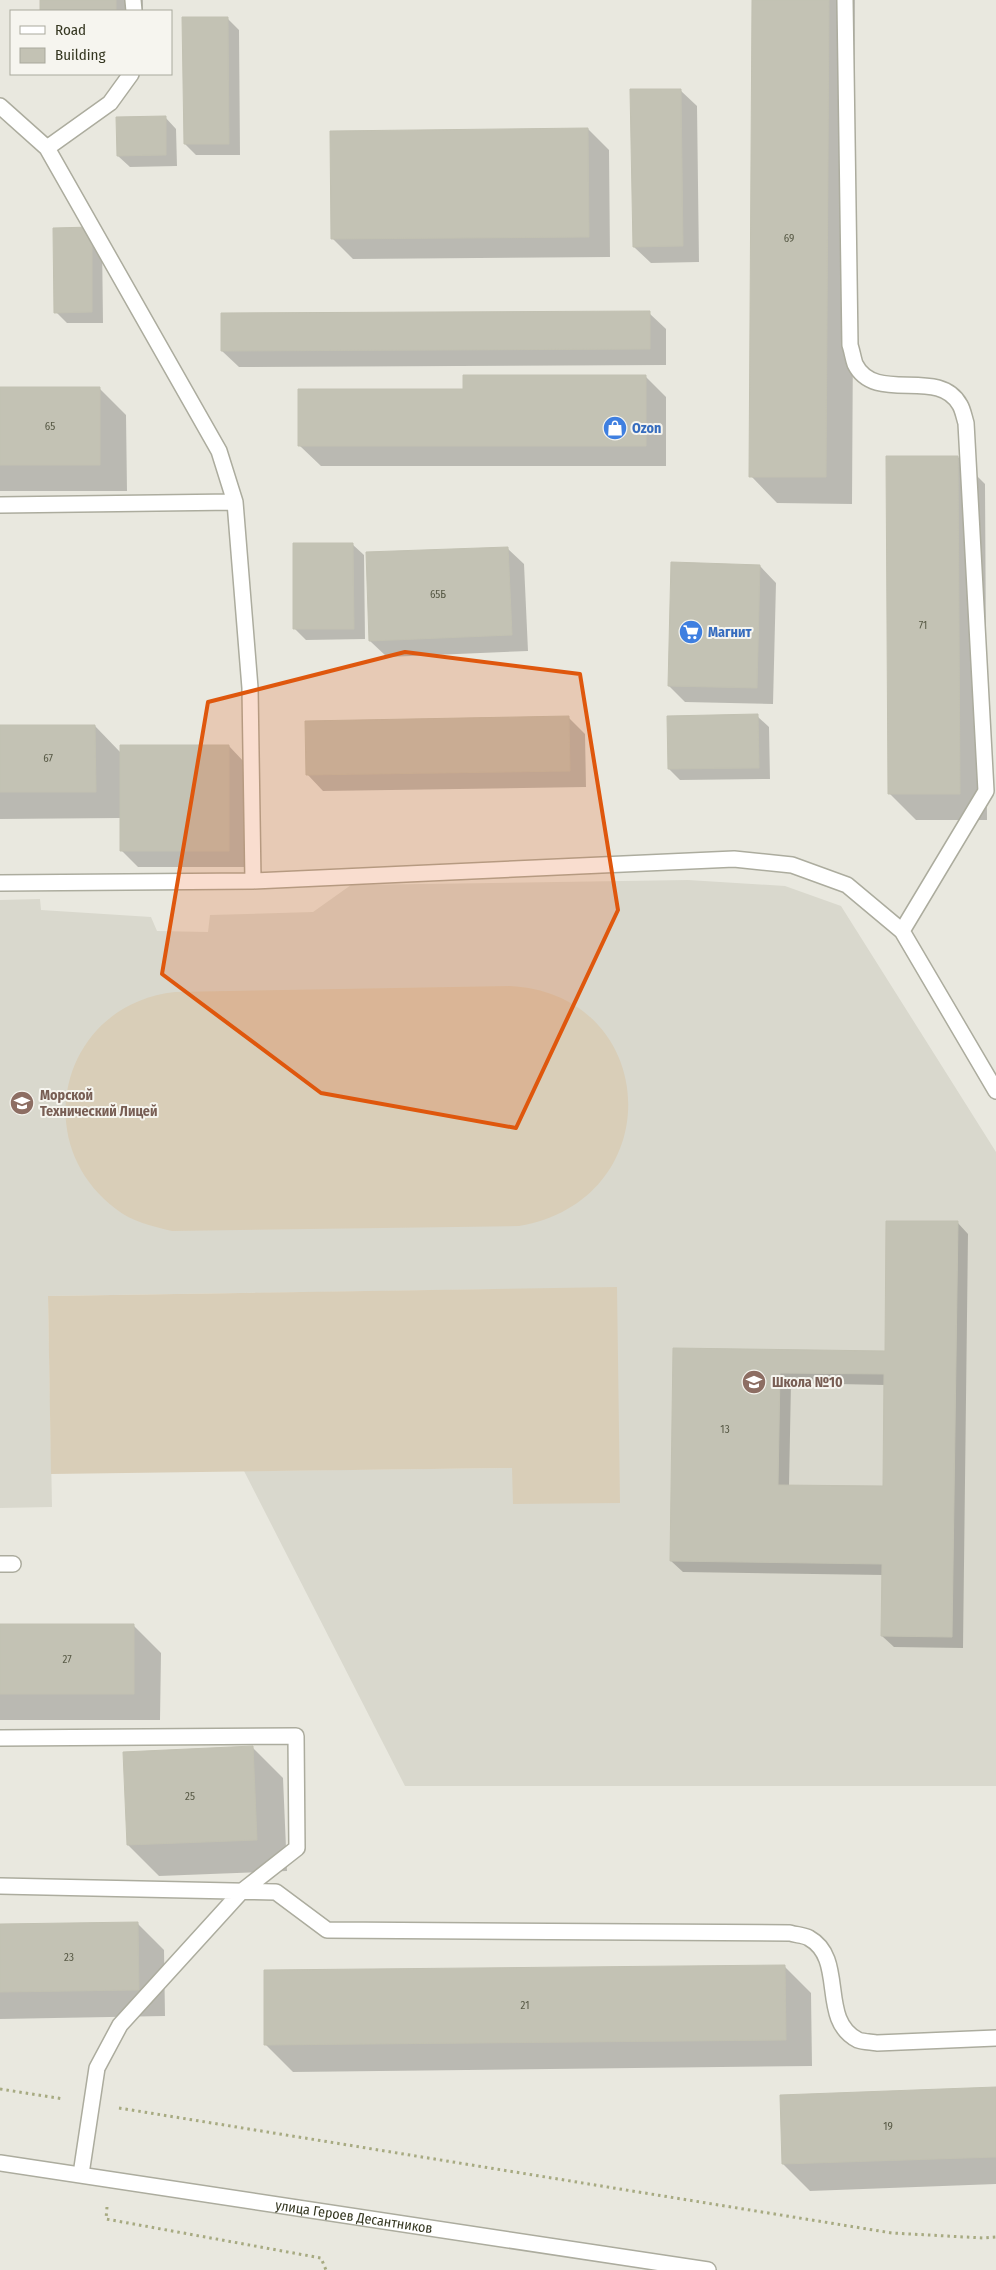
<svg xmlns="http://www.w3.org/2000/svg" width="996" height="2270" viewBox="0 0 996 2270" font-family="'Fira Sans Condensed',sans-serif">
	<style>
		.built { fill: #d9d8cd }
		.garden { fill: #d9ceb8 }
		.shadow { fill: #0003; fill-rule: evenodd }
		.building { fill: #c3c2b4; stroke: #c2c1b2; fill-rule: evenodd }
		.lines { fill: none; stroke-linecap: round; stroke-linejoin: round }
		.service-casing { stroke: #acac9e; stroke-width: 18 }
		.minor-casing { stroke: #acac9e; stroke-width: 18 }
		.path { stroke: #a7aa81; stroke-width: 3; stroke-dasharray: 2.5 4; stroke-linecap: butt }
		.service { stroke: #fff; stroke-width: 15 }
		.minor { stroke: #fff; stroke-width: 15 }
		.marked { fill: #df570d; fill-opacity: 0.2; stroke: #df570d; stroke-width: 4; stroke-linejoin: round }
		.labels { text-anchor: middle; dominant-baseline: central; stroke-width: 4; stroke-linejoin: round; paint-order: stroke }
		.number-label { font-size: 11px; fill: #585a46 }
		.shop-label { font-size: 14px; font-weight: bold; fill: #366cbe; stroke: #f6f5ef; text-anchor: start }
		.education-label { font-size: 14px; font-weight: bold; fill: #785e54; stroke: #f6f5ef; text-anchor: start }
		.street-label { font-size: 14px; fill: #353721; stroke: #f6f5ef }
	</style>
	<rect width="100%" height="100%" fill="#e9e8df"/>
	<path class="built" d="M688,880L785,886L841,906L996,1152V1786H405L244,1471L512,1468L510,1289L48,1296L52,1507L0,1508V900L40,899L41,910L151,917L157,931L208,932L210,915L313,912L351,885Z"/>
	<path class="garden" d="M510,986C661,994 671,1200 519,1226L172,1231C152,1226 132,1222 116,1209C26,1141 63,1004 175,992Z
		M617,1287L620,1503L513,1504L512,1468L51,1474L48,1296Z"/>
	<path class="shadow" d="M41,0H143V11H41Z
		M753,0H855L852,504L777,503L751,476Z
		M228,19L239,30L240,155H196L185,144Z
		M680,90L697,106L699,262L651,263L634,247Z
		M165,117L176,129L177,166L130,167L118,156Z
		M588,129L609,150L610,257L353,259L332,238Z
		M55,229L102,240L103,323H67L56,312Z
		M649,313L666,329V365L239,367L222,351Z
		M645,376L666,397V466H321L300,446L464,390Z
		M0,388H99L126,415L127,491H0Z
		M958,457L985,484L987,820H916L889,793Z
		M352,544L364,555L365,639L306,640L295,629Z
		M507,548L524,564L528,651L387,657L370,641Z
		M760,566L776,583L773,704L685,702L669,686Z
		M757,716L769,727L770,779L680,780L669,769Z
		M569,718L585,734L586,787L323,791L307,774Z
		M0,726H95L121,753L229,746L245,763V867H138L121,850V818L0,819Z
		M957,1222L968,1234L963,1648L894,1647L882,1636L883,1575L683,1572L671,1561L674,1349L886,1352ZM791,1383L885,1385L884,1487L789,1486Z
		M0,1625L134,1626L161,1653L160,1720H0Z
		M252,1747L283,1778L287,1871L159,1876L128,1845Z
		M137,1923L164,1950L165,2016L0,2019V1925Z
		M784,1966L811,1993L812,2066L293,2072L266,2045Z
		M996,2089V2184L810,2191L783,2164Z"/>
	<path class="building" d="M40,0H116V11H40Z
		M752,0H829L826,477H749Z
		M182,17H228L229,144H184Z
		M630,89H681L683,246L633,247Z
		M166,116V155L117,156L116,117Z
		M588,128L589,237L331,239L330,131Z
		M92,227V312L54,313L53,228Z
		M650,311V349L221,351V313Z
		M463,375H646V446H298V389H463Z
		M0,387H100V465H0Z
		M886,456H958L960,794H888Z
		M293,543H353L354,629H293Z
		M508,547L512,635L369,641L366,552Z
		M671,562L760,565L757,688L668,686Z
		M758,714L759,768L668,769L667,716Z
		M569,716L570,771L306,775L305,721Z
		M0,725H95L96,792H0Z
		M120,745H229V851H120Z
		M886,1221H958L952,1637L881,1636L882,1564L670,1561L673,1348L885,1351ZM780,1373L884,1374L883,1486L778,1485Z
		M0,1624H134V1694H0Z
		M253,1746L257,1840L127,1845L123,1752Z
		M138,1922L139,1990L0,1992V1924Z
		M785,1965L786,2040L264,2045V1970Z
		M996,2087V2157L782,2164L780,2095Z"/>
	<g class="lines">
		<g class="service-casing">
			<path id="service" d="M133,0L134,11
				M845,0L850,345C852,351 853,358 855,364C875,405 939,366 960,405C963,410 964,417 966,423L986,791L902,931
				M0,106L47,148L219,451L235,502L250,688L253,881
				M47,148L110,103L131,74
				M0,505L235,502
				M0,883L253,881L734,859L792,865L847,885L902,931L996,1091
				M0,1564H13
				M0,1738L296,1736L297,1848L241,1892L120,2025L97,2068L81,2174
				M0,1886L276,1892L327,1930L790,1933C796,1935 804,1935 809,1938C847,1959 818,2020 858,2040C863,2042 872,2042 877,2043L996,2038"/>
		</g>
		<g class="minor-casing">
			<g id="minor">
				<path id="s1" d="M0,2163L708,2270"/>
			</g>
		</g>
		<path class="path" d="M0,2089L64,2099
			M119,2108L892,2233L983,2238L996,2237
			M107,2207L106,2219L321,2258L326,2270"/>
		<use href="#service" class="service"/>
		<use href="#minor" class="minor"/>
	</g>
	<path class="marked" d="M405,652L580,674L618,910L516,1128L321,1093L162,974L208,702Z"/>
	<defs>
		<g id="shop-disc" transform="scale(1.25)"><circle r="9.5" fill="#3f7fe0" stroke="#f6f5ef"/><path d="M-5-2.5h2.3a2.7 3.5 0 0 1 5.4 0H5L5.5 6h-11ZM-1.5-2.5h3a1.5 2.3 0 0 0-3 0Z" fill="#fff"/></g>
		<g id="supermarket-disc" transform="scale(1.25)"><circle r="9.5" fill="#3f7fe0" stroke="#f6f5ef"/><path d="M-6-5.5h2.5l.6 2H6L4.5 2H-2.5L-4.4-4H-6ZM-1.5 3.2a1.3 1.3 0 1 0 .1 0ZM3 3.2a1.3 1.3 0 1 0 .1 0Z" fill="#fff"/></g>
		<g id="school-disc" transform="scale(1.25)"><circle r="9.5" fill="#8d6e63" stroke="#f6f5ef"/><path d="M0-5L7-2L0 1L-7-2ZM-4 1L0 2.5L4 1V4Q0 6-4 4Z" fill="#fff"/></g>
	</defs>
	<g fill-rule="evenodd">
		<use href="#shop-disc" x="615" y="428"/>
		<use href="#supermarket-disc" x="691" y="632"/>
		<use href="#school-disc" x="22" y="1103"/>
		<use href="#school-disc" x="754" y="1382"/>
	</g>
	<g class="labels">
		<g class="number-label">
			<text x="789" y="238">69</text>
			<text x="50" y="426">65</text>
			<text x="438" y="594">65Б</text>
			<text x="923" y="625">71</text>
			<text x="48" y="758">67</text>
			<text x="725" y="1429">13</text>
			<text x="67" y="1659">27</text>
			<text x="190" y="1796">25</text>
			<text x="69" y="1957">23</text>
			<text x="525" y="2005">21</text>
			<text x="888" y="2126">19</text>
		</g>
		<g class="shop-label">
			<text x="632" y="428">Ozon</text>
			<text x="708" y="632">Магнит</text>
		</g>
		<g class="education-label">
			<text x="40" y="1095">Морской<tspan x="40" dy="16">Технический Лицей</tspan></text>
			<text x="772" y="1382">Школа №10</text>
		</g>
		<g class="street-label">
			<text stroke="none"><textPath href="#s1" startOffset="358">улица Героев Десантников</textPath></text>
		</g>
	</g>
	<rect x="10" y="10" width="162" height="65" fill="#f6f5ef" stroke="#a9a99d"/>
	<rect x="20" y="26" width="25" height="8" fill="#ffffff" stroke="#a9a99d"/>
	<text x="55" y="35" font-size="15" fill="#353721">Road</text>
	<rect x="20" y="48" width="25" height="15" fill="#c3c2b4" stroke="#a9a99d"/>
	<text x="55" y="60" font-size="15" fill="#353721">Building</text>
</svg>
